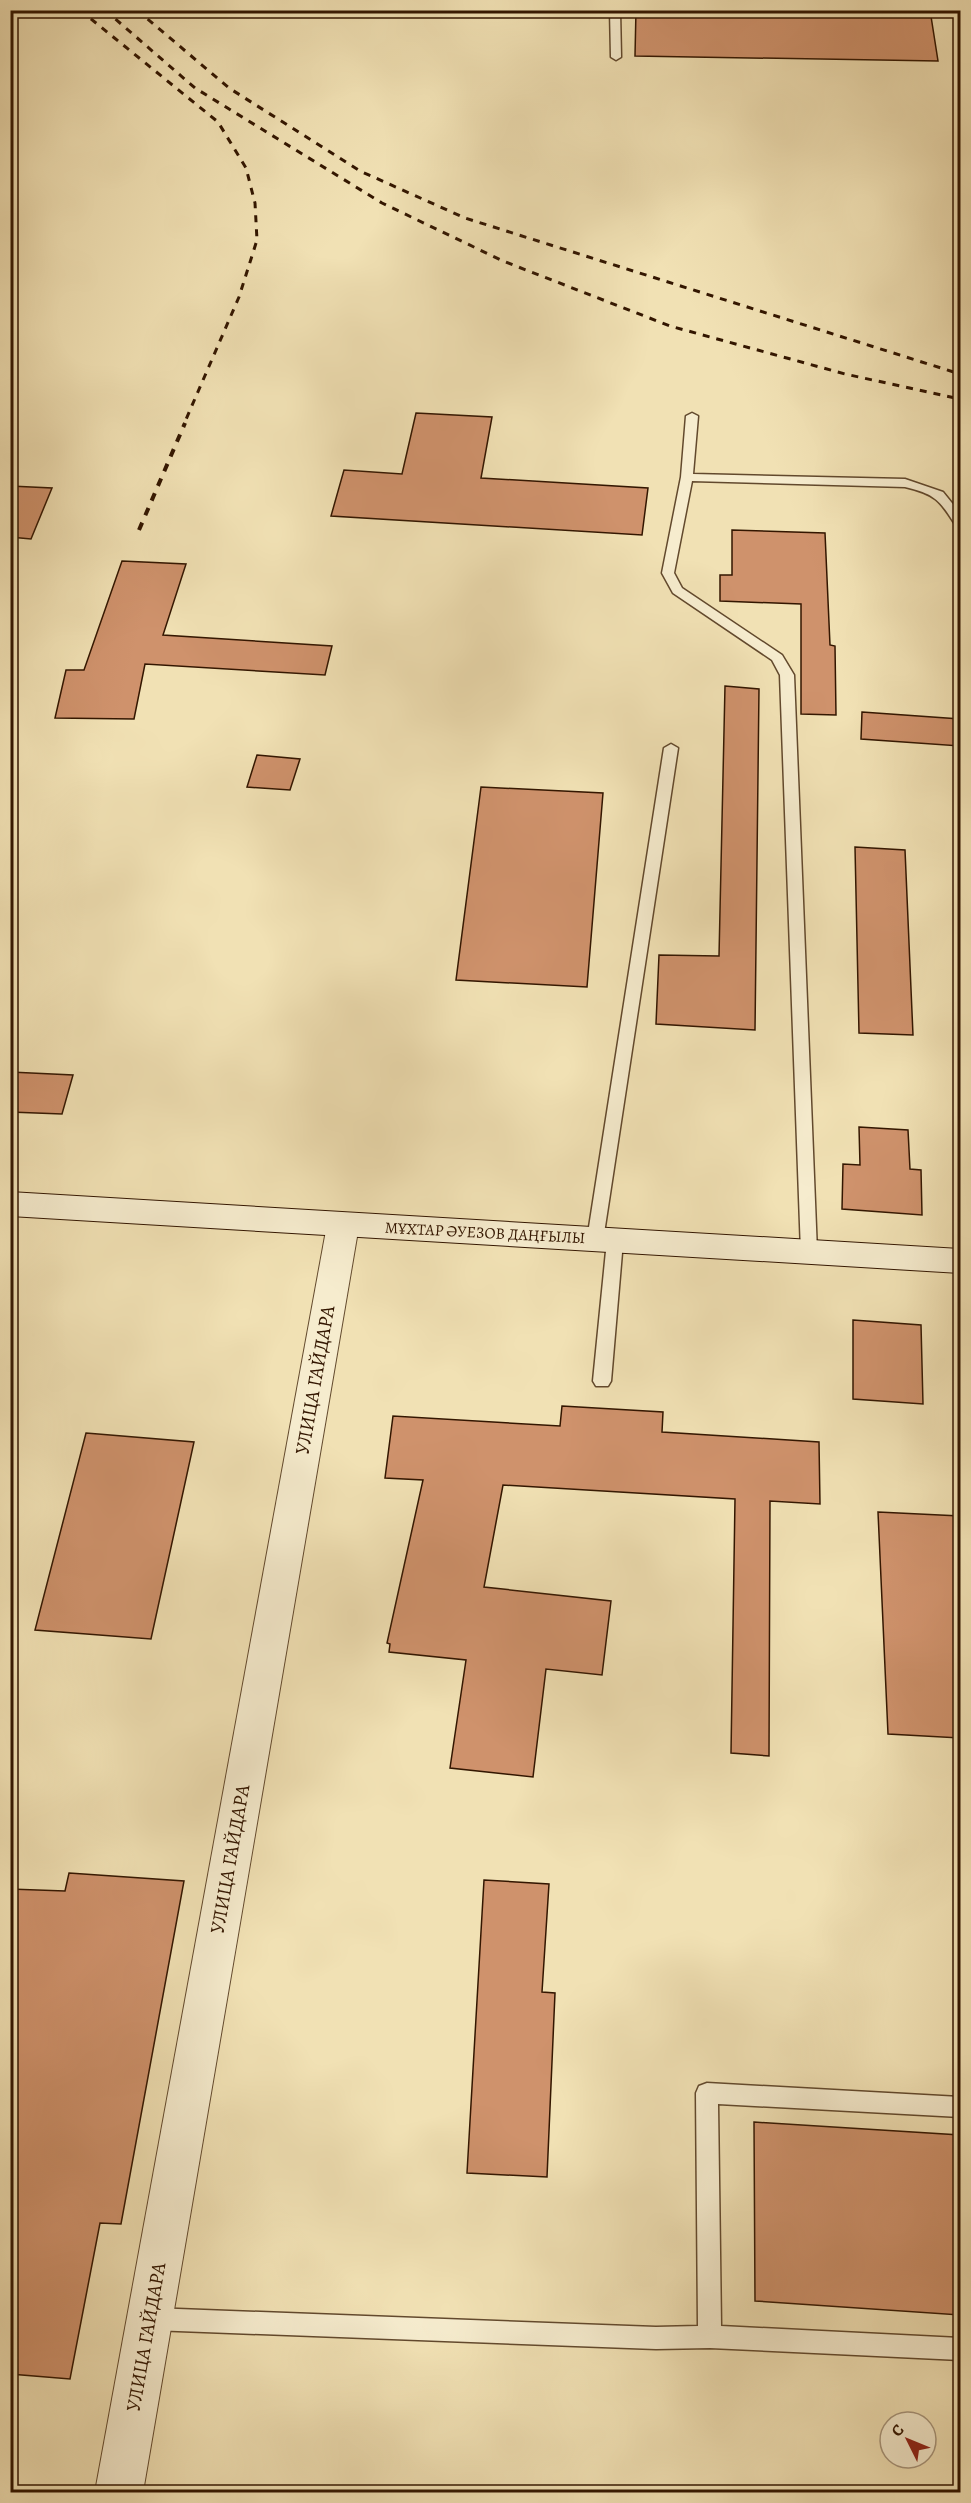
<svg xmlns="http://www.w3.org/2000/svg" width="971" height="2503" viewBox="0 0 971 2503" font-family="Alegreya,serif">
	<style>
		.building { fill: #cf926c; stroke: #331600; stroke-width: 1.5 }
		.lines { fill: none; stroke-linecap: round; stroke-linejoin: round }
		.service-casing { stroke: #62492d; stroke-width: 3 }
		.minor-casing { stroke: #62492d; stroke-width: 2 }
		.secondary-casing { stroke: #331600; stroke-width: 2 }
		.service { fill: #f6ecce; fill-rule: evenodd }
		.minor { fill: #f6ecce; fill-rule: evenodd }
		.secondary { fill: #f6ecce; fill-rule: evenodd }
		.rail-far1 { stroke: #331600; stroke-width: 3; stroke-dasharray: 7 7; stroke-linecap: butt }
		.rail { stroke: #331600; stroke-width: 4; stroke-dasharray: 8 8; stroke-linecap: butt }
		.labels { text-anchor: middle; dominant-baseline: central; stroke-width: 5; stroke-linejoin: round; paint-order: stroke }
		.street-label { font-size: 16px; fill: #331600; stroke: #f6ecce }
		.near-street-label { font-size: 20px; fill: #331600; stroke: #f6ecce }
	</style>
	<rect width="100%" height="100%" fill="#f1e1b4"/>
	<filter id="stains"><feTurbulence type="fractalNoise" baseFrequency=".00333" numOctaves="4"/><feColorMatrix values="0 0 0 0 .2 0 0 0 0 .09 0 0 0 0 .02 0 0 0 .5 -.17"/></filter>
	<radialGradient id="worn" r=".72"><stop offset=".6" stop-color="#630" stop-opacity="0"/><stop offset="1" stop-color="#630" stop-opacity=".3"/></radialGradient>
	<path class="building" d="M636,10H930L938,61L635,56Z
		M416,413L492,417L481,478L648,488L642,535L331,516L344,470L402,474Z
		M10,486L52,488L31,539L10,537Z
		M732,530L825,533L830,645L835,646L836,715L801,714V604L720,601V575H732Z
		M122,561L186,564L163,635L332,646L325,675L145,664L134,719L55,718L66,670H84Z
		M725,686L759,689L755,1030L656,1024L659,955L719,956Z
		M862,712L960,719V746L861,739Z
		M257,755L300,759L290,790L247,787Z
		M481,787L603,793L587,987L456,980Z
		M855,847L905,850L913,1035L859,1033Z
		M10,1072L73,1075L62,1114L10,1112Z
		M859,1127L908,1130L910,1169L921,1170L922,1215L842,1209L843,1164L860,1165Z
		M853,1320L921,1325L923,1404L853,1399Z
		M562,1406L663,1412L662,1432L819,1442L820,1504L770,1501L769,1756L731,1753L735,1499L503,1485L484,1587L611,1601L602,1675L546,1669L533,1777L450,1768L466,1660L389,1652L390,1644L387,1643L423,1480L385,1478L393,1416L560,1426Z
		M86,1433L194,1442L151,1639L35,1630Z
		M878,1512L960,1516V1738L888,1734Z
		M69,1873L184,1881L121,2224L100,2223L70,2379L10,2374V1889L65,1891Z
		M484,1880L549,1884L542,1992L555,1993L547,2177L467,2173Z
		M754,2122L960,2135V2315L755,2301Z"/>
	<g class="lines">
		<g class="service-casing">
			<path id="service" d="M610,10H620L621,57L616,60L611,57Z
				M692,413L698,416L693,474L905,479L943,492L960,513V527L956,526C940,500 935,494 905,487L692,481L674,573L682,588L782,655L794,675L817,1252L809,1258L801,1252L780,675L772,660L673,593L662,573L681,477L686,416Z
				M671,744L678,748L603,1240L595,1246L587,1240L664,748Z
				M615,1235L623,1241L611,1381L608,1386H596L593,1381L607,1241Z
				M707,2083L960,2097V2117L718,2104L721,2326L960,2338V2360L710,2348L656,2349L152,2330L144,2327L141,2319L144,2311L152,2308L656,2327L698,2326L696,2093L699,2086Z"/>
		</g>
		<g class="minor-casing">
			<path id="minor" d="M343,1213L355,1216L359,1225L143,2492H95L327,1225L331,1216Z"/>
		</g>
		<g class="secondary-casing">
			<path id="secondary" d="M10,1192L960,1249V1273L10,1216Z"/>
		</g>
		<use href="#service" class="service"/>
		<use href="#minor" class="minor"/>
		<use href="#secondary" class="secondary"/>
		<path class="rail-far1" d="M80,10L218,122L246,168L255,203L257,240L239,297L184,424
			M105,10L195,88L382,203L503,261L670,326L845,374L960,399
			M137,10L229,88L360,171L465,218L960,374"/>
		<path class="rail" d="M139,530L185,423"/>
	</g>
	<g class="labels">
		<g class="street-label">
			<text transform="translate(485 1233) rotate(3)">МҰХТАР ӘУЕЗОВ ДАҢҒЫЛЫ</text>
		</g>
		<g class="near-street-label">
			<text transform="translate(315 1380) rotate(-80)">УЛИЦА ГАЙДАРА</text>
			<text transform="translate(230 1859) rotate(-80)">УЛИЦА ГАЙДАРА</text>
			<text transform="translate(146 2337) rotate(-80)">УЛИЦА ГАЙДАРА</text>
		</g>
	</g>
	<rect width="971" height="2503" fill="none" stroke="#f1e1b4" stroke-width="36"/>
	<rect x="12" y="12" width="947" height="2479" fill="none" stroke="#331600" stroke-width="3"/>
	<rect x="18" y="18" width="935" height="2467" fill="none" stroke="#331600" stroke-width="1.5"/>
	<g transform="translate(908 2440) rotate(313)"><circle r="28" fill="#f6ecce" stroke="#a8967c" stroke-width="1.5"/>
	<path d="M0-4.5L10 22L0 15L-10 22Z" fill="#8f2418"/>
	<text y="-9" font-size="16" font-weight="bold" text-anchor="middle" fill="#331600">С</text>
	</g>
	<rect width="100%" height="100%" filter="url(#stains)"/>
	<rect width="100%" height="100%" fill="url(#worn)"/>
</svg>
